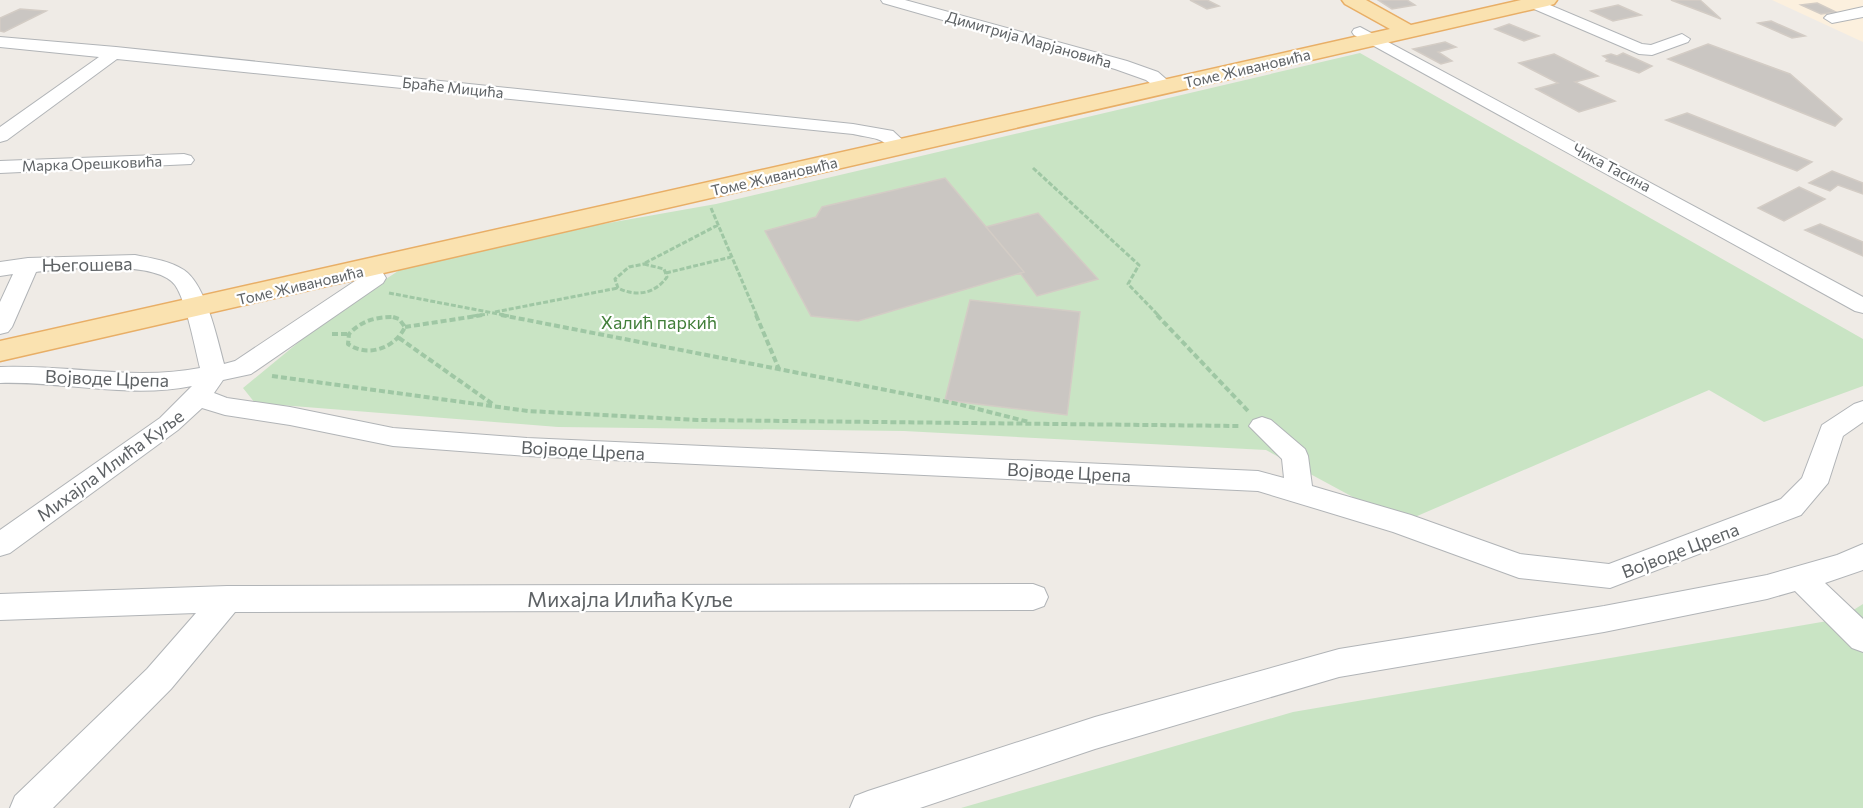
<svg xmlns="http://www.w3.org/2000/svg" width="1863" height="808" viewBox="0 0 1863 808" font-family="Commissioner,sans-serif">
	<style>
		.commercial { fill: #fcf0de }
		.green { fill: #c9e4c4 }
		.building { fill: #cac6c2; stroke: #d3ccc5; stroke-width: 1.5 }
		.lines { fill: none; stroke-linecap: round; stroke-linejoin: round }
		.minor-casing { stroke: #b1b4b7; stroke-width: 2 }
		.major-casing { stroke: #e8ae66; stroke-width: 3 }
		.path-far1 { stroke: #9fc7a4; stroke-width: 3; stroke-dasharray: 5 2; stroke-linecap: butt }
		.path { stroke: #9fc7a4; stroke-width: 4; stroke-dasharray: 6 3; stroke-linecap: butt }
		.minor { fill: #fff; fill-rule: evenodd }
		.major { fill: #fae2b0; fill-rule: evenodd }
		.labels { text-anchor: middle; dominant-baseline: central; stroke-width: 4.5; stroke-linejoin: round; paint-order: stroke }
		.far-street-label { font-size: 15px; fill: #5e6265; stroke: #fff }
		.street-label { font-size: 18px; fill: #5e6265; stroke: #fff }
		.park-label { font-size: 18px; fill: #427f3a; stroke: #fff }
		.near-street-label { font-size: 21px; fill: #5e6265; stroke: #fff }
	</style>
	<rect width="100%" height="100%" fill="#efebe6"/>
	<path class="commercial" d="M1772,0H1863V42Z"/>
	<path class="green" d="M1360,53L1863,339V386L1764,422L1709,390L1401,523L1266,450L904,431L558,427L255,403L243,388L334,313L421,256L716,204Z
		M1863,604V808H961L1293,712L1839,619Z"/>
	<path class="building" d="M1190,0H1207L1219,6L1207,9Z
		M1378,0H1407L1415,5L1392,9Z
		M1671,0H1700L1721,19Z
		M1817,3L1836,12L1821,14L1801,5Z
		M1618,5L1641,15L1613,21L1591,11Z
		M20,9L46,11L4,32L0,31V18Z
		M1771,21L1805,36L1792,38L1758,23Z
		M1509,24L1539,36L1524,41L1495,29Z
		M1445,42L1456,47L1438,52L1452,61L1441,64L1413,49Z
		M1708,44L1790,74L1842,119L1835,126L1668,59Z
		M1623,53L1652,66L1639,73L1606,61L1608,59L1603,56L1611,54L1617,56Z
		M1554,54L1598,76L1575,82L1615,101L1579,112L1536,89L1558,83L1519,63Z
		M1687,113L1812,162L1797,171L1666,120Z
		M1832,171L1863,183V194L1838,185L1830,191L1809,183Z
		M945,178L1024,272L858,321L811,316L765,231L816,217L822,207Z
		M1799,187L1825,199L1784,221L1758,208Z
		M1038,213L1098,279L1037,296L1020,273L1024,272L986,227Z
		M1820,224L1863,242V256L1805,230Z
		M970,300L1080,312L1067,415L945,400Z"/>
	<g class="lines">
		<g class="minor-casing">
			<path id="minor" d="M881,0H905L1127,61L1158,72L1174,86L1171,90H1159L1146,80L1115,69L883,3Z
				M1527,0H1538L1642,44L1651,45L1682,34L1690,39L1688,42L1652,55L1639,54L1527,6L1525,3Z
				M1863,7V17L1832,23L1824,18L1827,15Z
				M1360,27L1863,297V313L1855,311L1354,35L1352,32L1354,29Z
				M0,37L116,47L853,124L893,131L910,147L908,151C893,155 890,143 877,139C870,137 861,136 853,134L117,59L7,140L0,142V127L99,57L0,47Z
				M184,154L191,156L194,160L191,164L0,173V161Z
				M135,255C151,258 170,261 184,270C206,285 217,338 224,364L235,361L367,273L375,271L383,273L386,278L383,283L251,374L223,380L214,393L227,398L290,407L393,428L527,438L1258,471L1284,478L1282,459L1249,426L1253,420L1262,417L1271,420L1305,449L1308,456L1312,486L1411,515L1520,554L1609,564L1781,499L1802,478L1822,425L1854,404L1863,401V422L1843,436L1828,483L1801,515L1610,588L1519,578L1393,532L1258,491L527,456L393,446L290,425L225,415L202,408L178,430L10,553L0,556V530L160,418L192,386C129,399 64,381 0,383V367C67,364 134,381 200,368C195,348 186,300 175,285C156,259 65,269 36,272L12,327L8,332L0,334V302L13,274L0,276V262L28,258Z
				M1863,544V570L1825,583L1863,619V652L1852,648L1795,591L1767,599L1604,632L1339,677L1095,749L920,808H850L855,796L868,791L1095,717L1339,649L1604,606L1767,575L1837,555Z
				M1033,584L1044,588L1048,597L1044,606L1033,610L235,612L171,689L53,808H10L15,796L147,669L196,613L0,620V594L227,586Z"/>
		</g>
		<g class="major-casing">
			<path id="major" d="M1342,0H1366L1411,25L1521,0H1557L1554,4L1547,6L0,361V341L1390,29L1345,4Z"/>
		</g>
		<path class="path-far1" d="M1033,168L1139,265L1128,284L1159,316
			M711,208L757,316
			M645,263L718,225
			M644,264L664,269L667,277C655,294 636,297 618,288L615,279L629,267Z
			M666,273L731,257
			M389,293L509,316
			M495,312L618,288
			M473,316L488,314"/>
		<path class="path" d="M501,315L958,404L1029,422
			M756,315L779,369
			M1157,315L1249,412
			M393,317L399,319L405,327C395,348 368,358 348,344L349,334C361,321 375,317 393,317Z
			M405,327L483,315
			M332,334H349
			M399,338L494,405
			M272,376L528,411L697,420L1240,426"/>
		<use href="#minor" class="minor"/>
		<use href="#major" class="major"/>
	</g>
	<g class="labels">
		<g class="far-street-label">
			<text transform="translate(1029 39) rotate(16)">Димитрија Марјановића</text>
			<text transform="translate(1247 68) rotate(-13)">Томе Живановића</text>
			<text transform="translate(453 87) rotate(6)">Браће Мицића</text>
			<text transform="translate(92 163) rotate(-2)">Марка Орешковића</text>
			<text transform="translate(1612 167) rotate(28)">Чика Тасина</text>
			<text transform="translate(774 176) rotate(-13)">Томе Живановића</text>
			<text transform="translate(300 285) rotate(-13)">Томе Живановића</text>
		</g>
		<g class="street-label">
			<text transform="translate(87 264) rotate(-1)">Његошева</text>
			<text transform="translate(107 378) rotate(2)">Војводе Црепа</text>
			<text transform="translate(583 450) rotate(3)">Војводе Црепа</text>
			<text transform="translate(110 465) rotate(-36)">Михајла Илића Куље</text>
			<text transform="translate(1069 472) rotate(3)">Војводе Црепа</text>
			<text transform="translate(1680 550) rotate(-21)">Војводе Црепа</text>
		</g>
		<g class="park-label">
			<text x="659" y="322">Халић паркић</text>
		</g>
		<g class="near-street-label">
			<text x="630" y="598">Михајла Илића Куље</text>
		</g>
	</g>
</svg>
